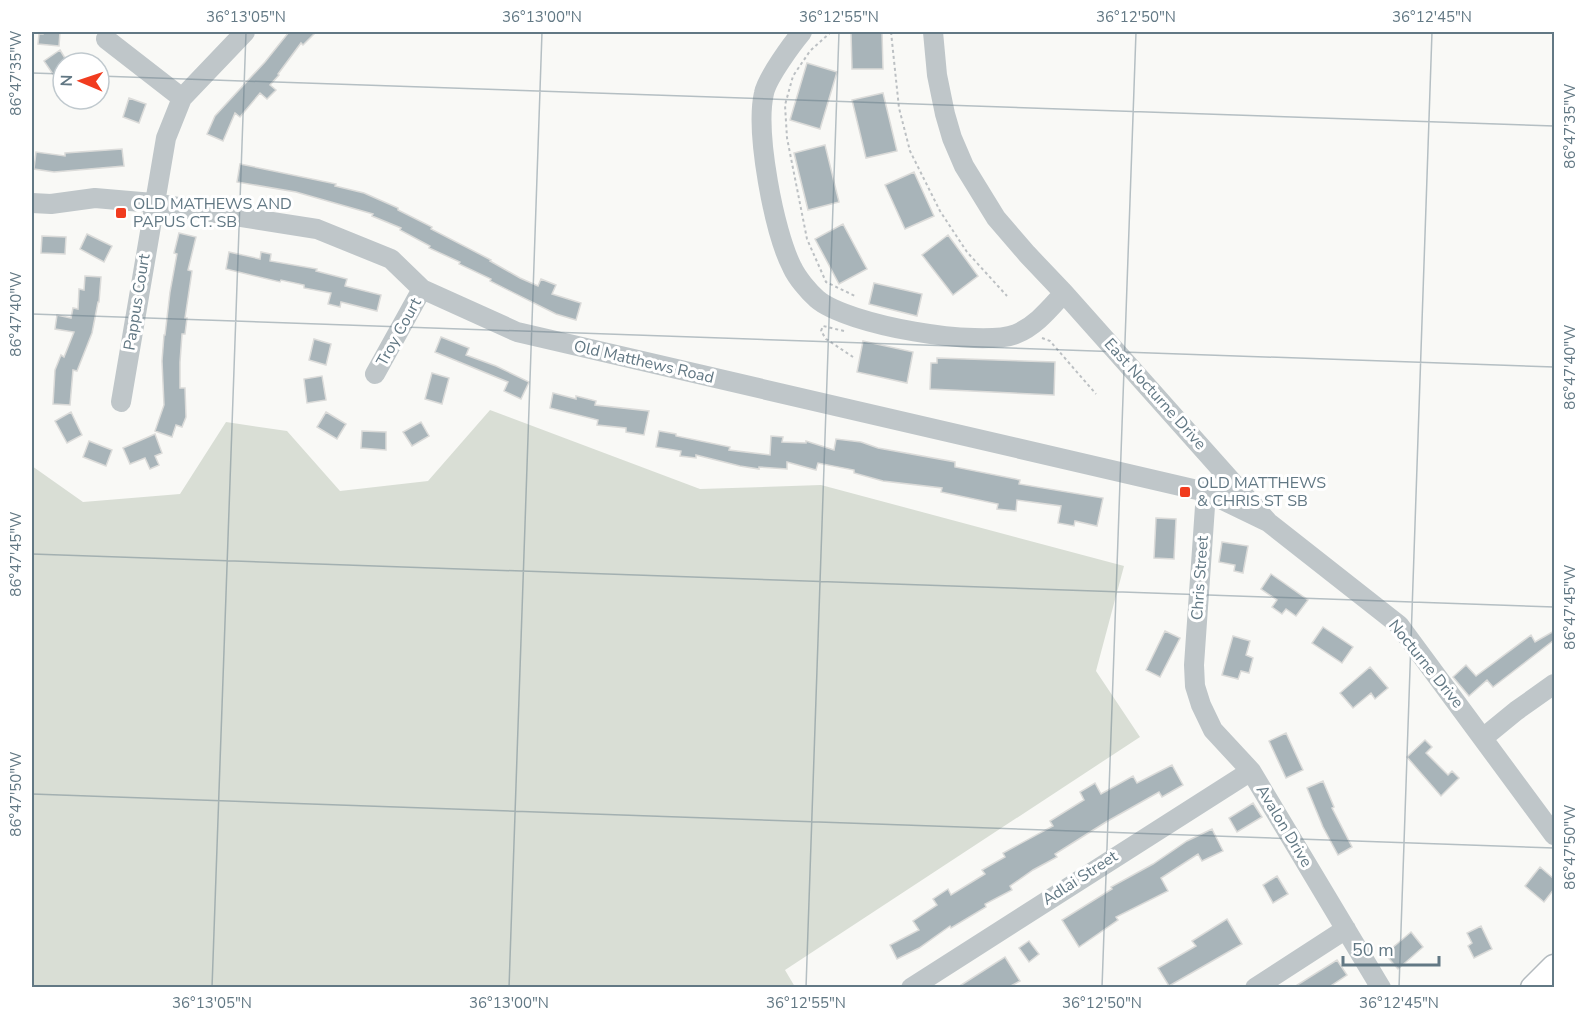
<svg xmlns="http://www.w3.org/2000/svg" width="1586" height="1019" viewBox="0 0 1586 1019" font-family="'Nunito Sans',sans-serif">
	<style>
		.green { fill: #d9ded5 }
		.building { fill: #a8b4b9; stroke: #dbdbd9; stroke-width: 1.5 }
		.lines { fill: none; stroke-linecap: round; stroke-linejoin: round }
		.major-casing { stroke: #b3babe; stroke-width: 27 }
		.path { stroke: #bcc0c3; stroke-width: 2; stroke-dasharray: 3 3; stroke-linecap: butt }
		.minor { stroke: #bfc6c9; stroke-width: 20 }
		.major { stroke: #fff; stroke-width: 24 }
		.ticks { fill: none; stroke: #627884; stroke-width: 1.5; stroke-opacity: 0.45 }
		.poi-dot { fill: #f13c1f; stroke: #fff; stroke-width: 2 }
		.labels { text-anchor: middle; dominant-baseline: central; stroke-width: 6; stroke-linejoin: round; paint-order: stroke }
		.poi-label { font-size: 16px; fill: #627884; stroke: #fff; text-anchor: start }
		.street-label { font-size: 16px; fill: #627884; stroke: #fff }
		.neatline { fill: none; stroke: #627884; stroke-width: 2 }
		.ticks-label { font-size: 15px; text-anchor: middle; fill: #627884 }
	</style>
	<rect width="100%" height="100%" fill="#f9f9f6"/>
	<path class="green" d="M490,410L700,489L821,485L1124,566L1096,671L1140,737L785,970L795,987H32V466L83,502L180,494L226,422L287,431L340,491L428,481Z"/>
	<path class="building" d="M43,32H60L59,46L38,44L39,34H43Z
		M289,32H316L303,45L301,43L278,74L279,75L270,85L276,90L267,99L260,93L240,117L235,113L223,141L207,134L215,116L265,62Z
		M851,32H882L883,69H852Z
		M60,50L68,63H63V89L44,61Z
		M807,63L837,72L820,129L790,120Z
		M883,93L897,151L866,158L852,100Z
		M129,98L146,104L139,123L123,117Z
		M825,145L839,202L808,210L794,153Z
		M122,149L124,166L54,172L34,169L36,152L65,156V153Z
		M240,164L336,184L335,186L364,193L398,208V210L432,227L431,229L491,260L490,261L520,278L538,286L541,279L556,285L552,294L581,303L576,320L556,314L490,281L491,279L459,264L460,262L429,248L430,246L400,230L401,228L372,216L373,214L296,192L237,182Z
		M914,172L934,216L905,229L885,185Z
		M843,224L867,269L839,284L815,239Z
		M179,233L196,237L188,270L192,271L185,318H187L185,334H182L180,362V388H185L186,417L182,427L176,425L172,437L155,431L164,405L162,361L164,335H165L170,292L177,254L174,253Z
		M87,234L112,246L104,262L80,249Z
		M948,235L978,276L953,295L922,255Z
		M42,236L66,237L65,254L41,253Z
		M229,252L260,259L261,252L271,254L270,261L317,269L316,271L347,279L345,286L381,295L377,311L341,302L340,307L328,304L331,293L304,288V285L281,280L280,282L226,269Z
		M85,276L101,277L99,302H98L92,333L77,371L73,370L70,405L53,404L55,370L61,355L64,357L74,332L55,329L57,315L71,318L73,308L78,309L79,289L84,290Z
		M874,283L922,294L917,316L869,304Z
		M441,337L469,348L466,355L496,366L529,382L521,399L504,391L508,382L435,352Z
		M314,339L331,344L326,365L309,360Z
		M863,341L913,352L907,383L857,372Z
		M937,358L1055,362L1054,395L930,389L931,363H937Z
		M432,373L449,378L442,404L425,399Z
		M322,376L326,400L307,403L304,379Z
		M553,393L576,399V396L596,401L595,405L649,411L644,435L626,432V428L597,425L598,420L550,408Z
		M71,412L82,435L67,443L55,421Z
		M326,412L346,424L337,439L317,427Z
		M421,422L429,436L412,446L403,432Z
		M362,431L386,432V450L361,448Z
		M659,431L676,434V436L730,447L729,450L770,455L771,436L783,437L782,442L806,443V441L834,450L836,439L861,442L878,448L955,462V467L1020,480L1019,484L1103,498L1097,526L1075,521L1074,526L1058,523L1061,506L1017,500L1016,511L997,509L998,504L941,492L942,488L883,481L854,473V470L818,463L816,470L787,462V469L759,467V469L740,466L696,455V458L680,456L681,451L656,447Z
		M155,434L162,453L155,456L159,465L150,469L145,458L130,464L123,448Z
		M89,441L112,450L106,466L83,457Z
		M1156,518L1176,519L1174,559L1154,558Z
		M1222,542L1248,546L1243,573L1234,571L1235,565L1219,562Z
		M1271,574L1308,600L1296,616L1286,609L1282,614L1272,607L1277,600L1261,589Z
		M1323,627L1353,647L1342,663L1312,643Z
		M1165,631L1180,638L1160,677L1146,670Z
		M1554,631V640L1493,687L1487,680L1469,696L1453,677L1466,665L1476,676L1531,635L1535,642Z
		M1233,636L1250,641L1246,655L1253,658L1249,673L1241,671L1238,679L1222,675Z
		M1370,667L1388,688L1375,699L1371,693L1353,708L1340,693Z
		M1286,733L1303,770L1286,778L1269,741Z
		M1425,740L1432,747L1426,753L1448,775L1452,771L1459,778L1441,796L1407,757Z
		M1172,765L1183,785L1162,797L1159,792L1106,822L1055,854L1057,857L1033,870L1010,886L1012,890L985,904L986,907L951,928L950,926L919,948L897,959L890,945L919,930L913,921L937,905L933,899L948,889L951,895L985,874L982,870L1005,857L1003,853L1053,826L1050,821L1084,800L1080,792L1095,783L1101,794L1133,776L1137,783Z
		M1323,781L1334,807L1332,808L1352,847L1338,855L1323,827L1307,788Z
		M1253,803L1262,817L1237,832L1229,818Z
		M1212,829L1223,851L1202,861L1198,854L1161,878L1168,891L1116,917L1118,920L1079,947L1062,920L1112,889L1111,887L1153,864L1187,841Z
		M1540,867L1554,879V889L1544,902L1525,886Z
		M1277,876L1288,894L1273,903L1263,885Z
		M1227,919L1242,944L1169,986L1158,968L1196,946L1192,941Z
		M1481,926L1492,949L1474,958L1468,946L1472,943L1467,933Z
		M1411,932L1423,947L1398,969L1385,954Z
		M1029,941L1039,954L1029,962L1019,948Z
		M1005,957L1020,981L1009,987H958Z
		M1337,960L1347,975L1329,987H1294Z"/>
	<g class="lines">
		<g class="major-casing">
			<path id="major" d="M1533,988L1554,967"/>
		</g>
		<path class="path" d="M831,32L810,51L793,76L785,105L787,138L807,239L826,282L855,296
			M891,32L899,108L910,151L940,211L967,252L1007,296
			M844,331L823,326L821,331L826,339L853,357
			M1042,338L1050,341L1096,394"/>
		<path class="minor" d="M802,32C792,44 767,78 764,93C755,132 774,232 792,267C797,278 809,292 817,299C847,325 980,348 1016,334C1036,326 1050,308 1064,293
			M933,32L937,75L945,114L952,138L964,166L996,218L1027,254L1064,293L1268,522L1399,625L1554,835
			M106,39L182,98
			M32,203L51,204L95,198L153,203L317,229L391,259L422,289L517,332L1206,492L1268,522
			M375,374L422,289
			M121,402L166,138L182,98L245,32
			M1206,492L1194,665L1195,686L1201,705L1213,730L1251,771L1381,988
			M1483,738L1516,711L1554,684
			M911,988L1251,771
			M1255,988L1346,929"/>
		<use href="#major" class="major"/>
	</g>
	<path class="ticks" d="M32,73L63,74M99,76L1554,126M32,314L1554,367M32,554L1554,607M32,794L1554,848M212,988L246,32M509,988L542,32M806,988L839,32M1102,988L1136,32M1399,988L1432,32"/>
	<g class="poi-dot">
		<rect x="115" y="207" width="12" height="12" rx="3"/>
		<rect x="1179" y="486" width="12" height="12" rx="3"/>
	</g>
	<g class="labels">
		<g class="poi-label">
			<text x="133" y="204">OLD MATHEWS AND<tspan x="133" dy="18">PAPUS CT. SB</tspan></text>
			<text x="1197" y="483">OLD MATTHEWS<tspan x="1197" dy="18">&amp; CHRIS ST SB</tspan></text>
		</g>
		<g class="street-label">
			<text transform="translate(137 302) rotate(-81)">Pappus Court</text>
			<text transform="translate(399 332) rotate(-61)">Troy Court</text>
			<text transform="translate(644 362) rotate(13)">Old Matthews Road</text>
			<text transform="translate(1155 394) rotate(48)">East Nocturne Drive</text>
			<text transform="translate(1200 578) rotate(-86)">Chris Street</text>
			<text transform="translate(1426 664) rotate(51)">Nocturne Drive</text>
			<text transform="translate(1284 826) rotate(59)">Avalon Drive</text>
			<text transform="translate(1080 878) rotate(-33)">Adlai Street</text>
		</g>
	</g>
	<rect width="1586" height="1019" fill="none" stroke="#ffffff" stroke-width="66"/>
	<g transform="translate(81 81) rotate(272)"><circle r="28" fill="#ffffff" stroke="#c0c9ce" stroke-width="1.5"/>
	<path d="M0-4.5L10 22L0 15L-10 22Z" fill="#f13c1f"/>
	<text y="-9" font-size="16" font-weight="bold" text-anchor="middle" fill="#627884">N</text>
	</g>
	<path d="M1343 956v9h96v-9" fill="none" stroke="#627884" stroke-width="3"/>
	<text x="1352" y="956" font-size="18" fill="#627884" stroke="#ffffff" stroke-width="4.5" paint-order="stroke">50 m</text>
	<rect x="33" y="33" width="1520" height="953" class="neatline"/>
	<g class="ticks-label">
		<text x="246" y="22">36°13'05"N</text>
		<text x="542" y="22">36°13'00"N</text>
		<text x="839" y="22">36°12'55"N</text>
		<text x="1136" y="22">36°12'50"N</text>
		<text x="1432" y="22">36°12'45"N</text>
		<text transform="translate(16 73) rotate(-90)" y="5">86°47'35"W</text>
		<text transform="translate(1570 126) rotate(-90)" y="5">86°47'35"W</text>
		<text transform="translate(16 314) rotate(-90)" y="5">86°47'40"W</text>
		<text transform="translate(1570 367) rotate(-90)" y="5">86°47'40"W</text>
		<text transform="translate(16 554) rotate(-90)" y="5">86°47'45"W</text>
		<text transform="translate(1570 607) rotate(-90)" y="5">86°47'45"W</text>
		<text transform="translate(16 794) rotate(-90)" y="5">86°47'50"W</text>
		<text transform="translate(1570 847) rotate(-90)" y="5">86°47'50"W</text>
		<text x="212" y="1008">36°13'05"N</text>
		<text x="509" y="1008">36°13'00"N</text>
		<text x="806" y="1008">36°12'55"N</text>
		<text x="1102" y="1008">36°12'50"N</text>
		<text x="1399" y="1008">36°12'45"N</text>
	</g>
</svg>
